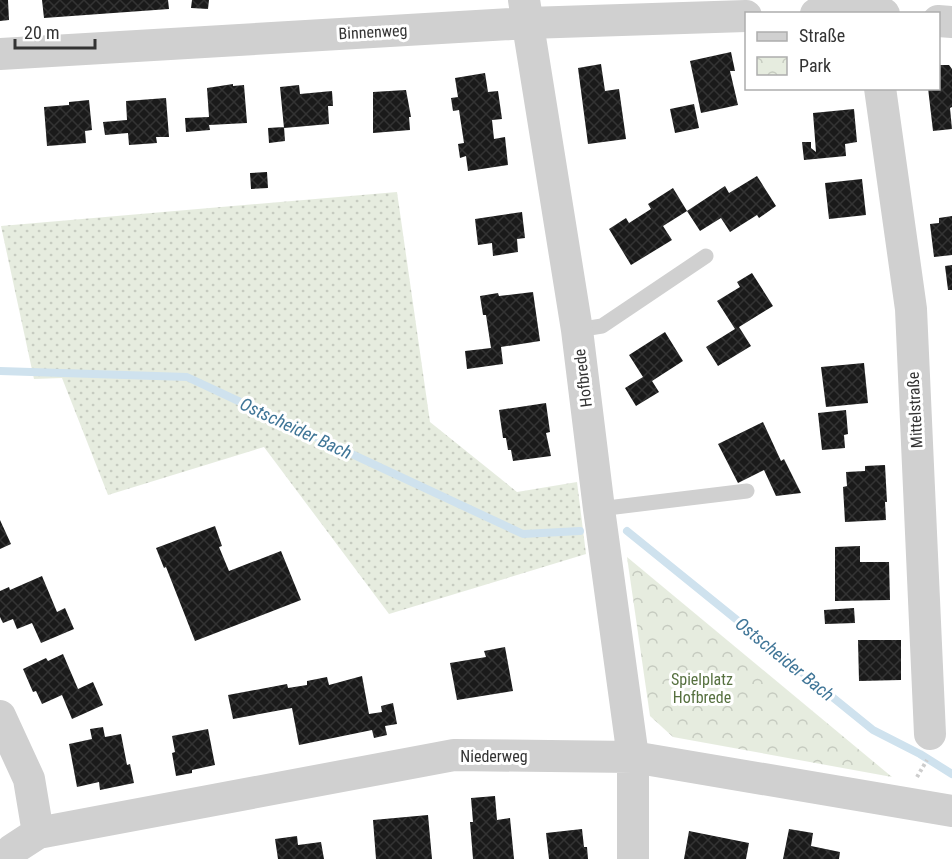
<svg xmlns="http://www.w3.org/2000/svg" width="952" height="859" viewBox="0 0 952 859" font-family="'Roboto Condensed',sans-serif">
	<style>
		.grass { fill: url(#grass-dots) }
		.park { fill: url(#park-crowns) }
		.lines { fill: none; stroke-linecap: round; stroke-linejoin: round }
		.stream { stroke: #cfe2ee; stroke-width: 8 }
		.building { fill: url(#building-cross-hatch) }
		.path { stroke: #cdcdcd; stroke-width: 4; stroke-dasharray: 3 3; stroke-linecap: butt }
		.lane { stroke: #d0d0d0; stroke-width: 15 }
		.street { stroke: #d0d0d0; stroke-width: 32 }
		.labels { text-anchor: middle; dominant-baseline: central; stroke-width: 6; stroke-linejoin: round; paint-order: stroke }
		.street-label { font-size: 16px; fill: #333; stroke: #fff }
		.park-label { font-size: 16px; fill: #56703f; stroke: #fff }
		.water-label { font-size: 18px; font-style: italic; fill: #3f7597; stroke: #fff }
	</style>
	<defs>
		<pattern id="grass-dots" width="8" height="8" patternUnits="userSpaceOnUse" patternTransform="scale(1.5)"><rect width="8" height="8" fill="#e6ecdf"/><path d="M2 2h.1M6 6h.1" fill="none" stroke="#c6cbc0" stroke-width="1.8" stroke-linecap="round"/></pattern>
		<pattern id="park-crowns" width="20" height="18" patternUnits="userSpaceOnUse" patternTransform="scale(1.5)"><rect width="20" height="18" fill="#e6ecdf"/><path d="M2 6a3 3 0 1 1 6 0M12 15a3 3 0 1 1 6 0" fill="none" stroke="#c6cbc0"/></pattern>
		<pattern id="building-cross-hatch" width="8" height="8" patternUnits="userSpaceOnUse" patternTransform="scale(1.5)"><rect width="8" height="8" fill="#1a1a1a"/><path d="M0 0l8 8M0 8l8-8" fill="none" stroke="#333"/></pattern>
	</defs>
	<rect width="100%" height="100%" fill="#fff"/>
	<path class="grass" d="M397,192L430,422L517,492L577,482L586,554L389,614L264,447L108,495L62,378L34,379L1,226Z"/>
	<path class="park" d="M627,557L892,777L673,737L650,716Z"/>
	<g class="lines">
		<path class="stream" d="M0,371L187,377L523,534L580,531
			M627,531L873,730L920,754L952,774"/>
	</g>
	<path class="building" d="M0,0H8L9,20L0,21Z
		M42,0H168L169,9L44,18Z
		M192,0H209L208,9L191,8Z
		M731,52L735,71H730L738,105L701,113L690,61Z
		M601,64L605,91L619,89L626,139L588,144L578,68Z
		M939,65H949L952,69V107L950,108L952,129L933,131L928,88H938Z
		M485,73L488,92L498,91L502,119L492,120L494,139L505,137L508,165L468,171L466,156L460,158L458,144L464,143L459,110L453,111L451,98L458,97L455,78Z
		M233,84V86L244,85L247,123L209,125L210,130L186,132L185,118L209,117L207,88Z
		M299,85L300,94L332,91L333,106H328L329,124L284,128L280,87Z
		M406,90L411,117H409L410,130L373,133V92Z
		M166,98L169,137H156L157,143L129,145L128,133L105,135L103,122L127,120L126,101Z
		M89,100L92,130L85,131L86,143L47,146L44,107L69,105V102Z
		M694,104L699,128L675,133L670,109Z
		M854,109L857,142L845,144L846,156L804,160L802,142H811V148L816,152L813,113Z
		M284,127L285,141L269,143L268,128Z
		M267,172L268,188L251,189L250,173Z
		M757,176L776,206L759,218L757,215L730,232L721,218L700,231L687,211L725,186L729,193Z
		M862,179L866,215L829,219L825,183Z
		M673,188L687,211L663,226L672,240L631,265L609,229L626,218L629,223L651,209L648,204Z
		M522,212L525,238L517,239L518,252L493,256L492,243L478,245L475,219Z
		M952,216V255L934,257L930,224L939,223V218Z
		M952,265V290H948L945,266Z
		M752,273L773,306L739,327L751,346L718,366L706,347L735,329L717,301L740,287L737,282Z
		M533,292L540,341L501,347L503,364L467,369L465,351L491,348L486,315H483L480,296L498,293L499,296Z
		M665,332L683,361L652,381L659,392L636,406L625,388L643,377L629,355Z
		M864,363L868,403L826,407L821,367Z
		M546,403L550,432L546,433L551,456L513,461L511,450H508L506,438H503L499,410Z
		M846,410L848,434L844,435L845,448L822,450L818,413Z
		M763,422L781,461L784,459L801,493L776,496L764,470L738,483L718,444Z
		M885,465L887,502H885L886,520L845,522L843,487L847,486L846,472L865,471V466Z
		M0,520L11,544L0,549Z
		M215,526L222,546L219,547L229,571L281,551L301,600L195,641L166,567L164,568L156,548Z
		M860,546V562H889L890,600L835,601V547Z
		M42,576L57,612L65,608L74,629L41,643L32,623L17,629L13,619L3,623L0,617V591L9,587L10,590Z
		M854,608L855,623L825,624L824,610Z
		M858,640H901V680L859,681Z
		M505,647L513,691L457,700L450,663L486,657L484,651Z
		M63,654L78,689L93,682L103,705L72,719L62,695L42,704L36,691L33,692L23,669L46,658L48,661Z
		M362,676L369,714L382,712L381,706L393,703L397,724L385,726L387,735L374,738L372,730L299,745L292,708L233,719L228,695L287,684L288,688L307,685V681L327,677L329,685Z
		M103,727L105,737L121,734L127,765L130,764L134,783L100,790L99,782L77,787L69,744L92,739L90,729Z
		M208,729L215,765L192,770V773L176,776L172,753L175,752L172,736Z
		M495,796L497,820L510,818L514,859H473L470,822H473L471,798Z
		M428,815L432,859H376L373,820Z
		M582,829L584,847H587L588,859H549L546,833Z
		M789,829L813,833L811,846L840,852L839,859H783Z
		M689,831L749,843L746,859H684Z
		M297,836L298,845L321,842L324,859H278L275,839Z"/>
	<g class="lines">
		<path class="path" d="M917,777L927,760"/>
		<path class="lane" d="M577,330L602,326L706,256
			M599,509L747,491"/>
		<path class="street" d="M524,0L577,330L599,509L633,757V859
			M816,14L870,12L884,14
			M938,21L952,22
			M0,54L528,23L746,16
			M880,88L911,309L930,734
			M0,716L29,779L38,833
			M12,850L38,833L454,755L633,757L952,811"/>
	</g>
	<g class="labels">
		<g class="street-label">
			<text transform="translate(373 32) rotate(-3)">Binnenweg</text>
			<text transform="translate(583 378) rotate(-97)">Hofbrede</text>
			<text transform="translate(915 410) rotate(-93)">Mittelstraße</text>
			<text x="494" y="756">Niederweg</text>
		</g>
		<g class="park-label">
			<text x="702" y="679">Spielplatz<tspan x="702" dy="18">Hofbrede</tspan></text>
		</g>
		<g class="water-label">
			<text transform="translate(296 428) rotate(25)">Ostscheider Bach</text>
			<text transform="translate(785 659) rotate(39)">Ostscheider Bach</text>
		</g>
	</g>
	<rect x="745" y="12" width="195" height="78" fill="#ffffff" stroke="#adadad" stroke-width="1.5"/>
	<rect x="757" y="32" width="30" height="9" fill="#d0d0d0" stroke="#adadad" stroke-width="1.5"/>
	<text x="799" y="42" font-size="18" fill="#333333">Straße</text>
	<rect x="757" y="57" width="30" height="18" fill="url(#park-crowns)" stroke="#adadad" stroke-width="1.5"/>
	<text x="799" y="72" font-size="18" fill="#333333">Park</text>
	<path d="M15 39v9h80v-9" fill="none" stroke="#333333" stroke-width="3"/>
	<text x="24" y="39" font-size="18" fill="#333333" stroke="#ffffff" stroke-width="4.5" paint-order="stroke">20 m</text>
</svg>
